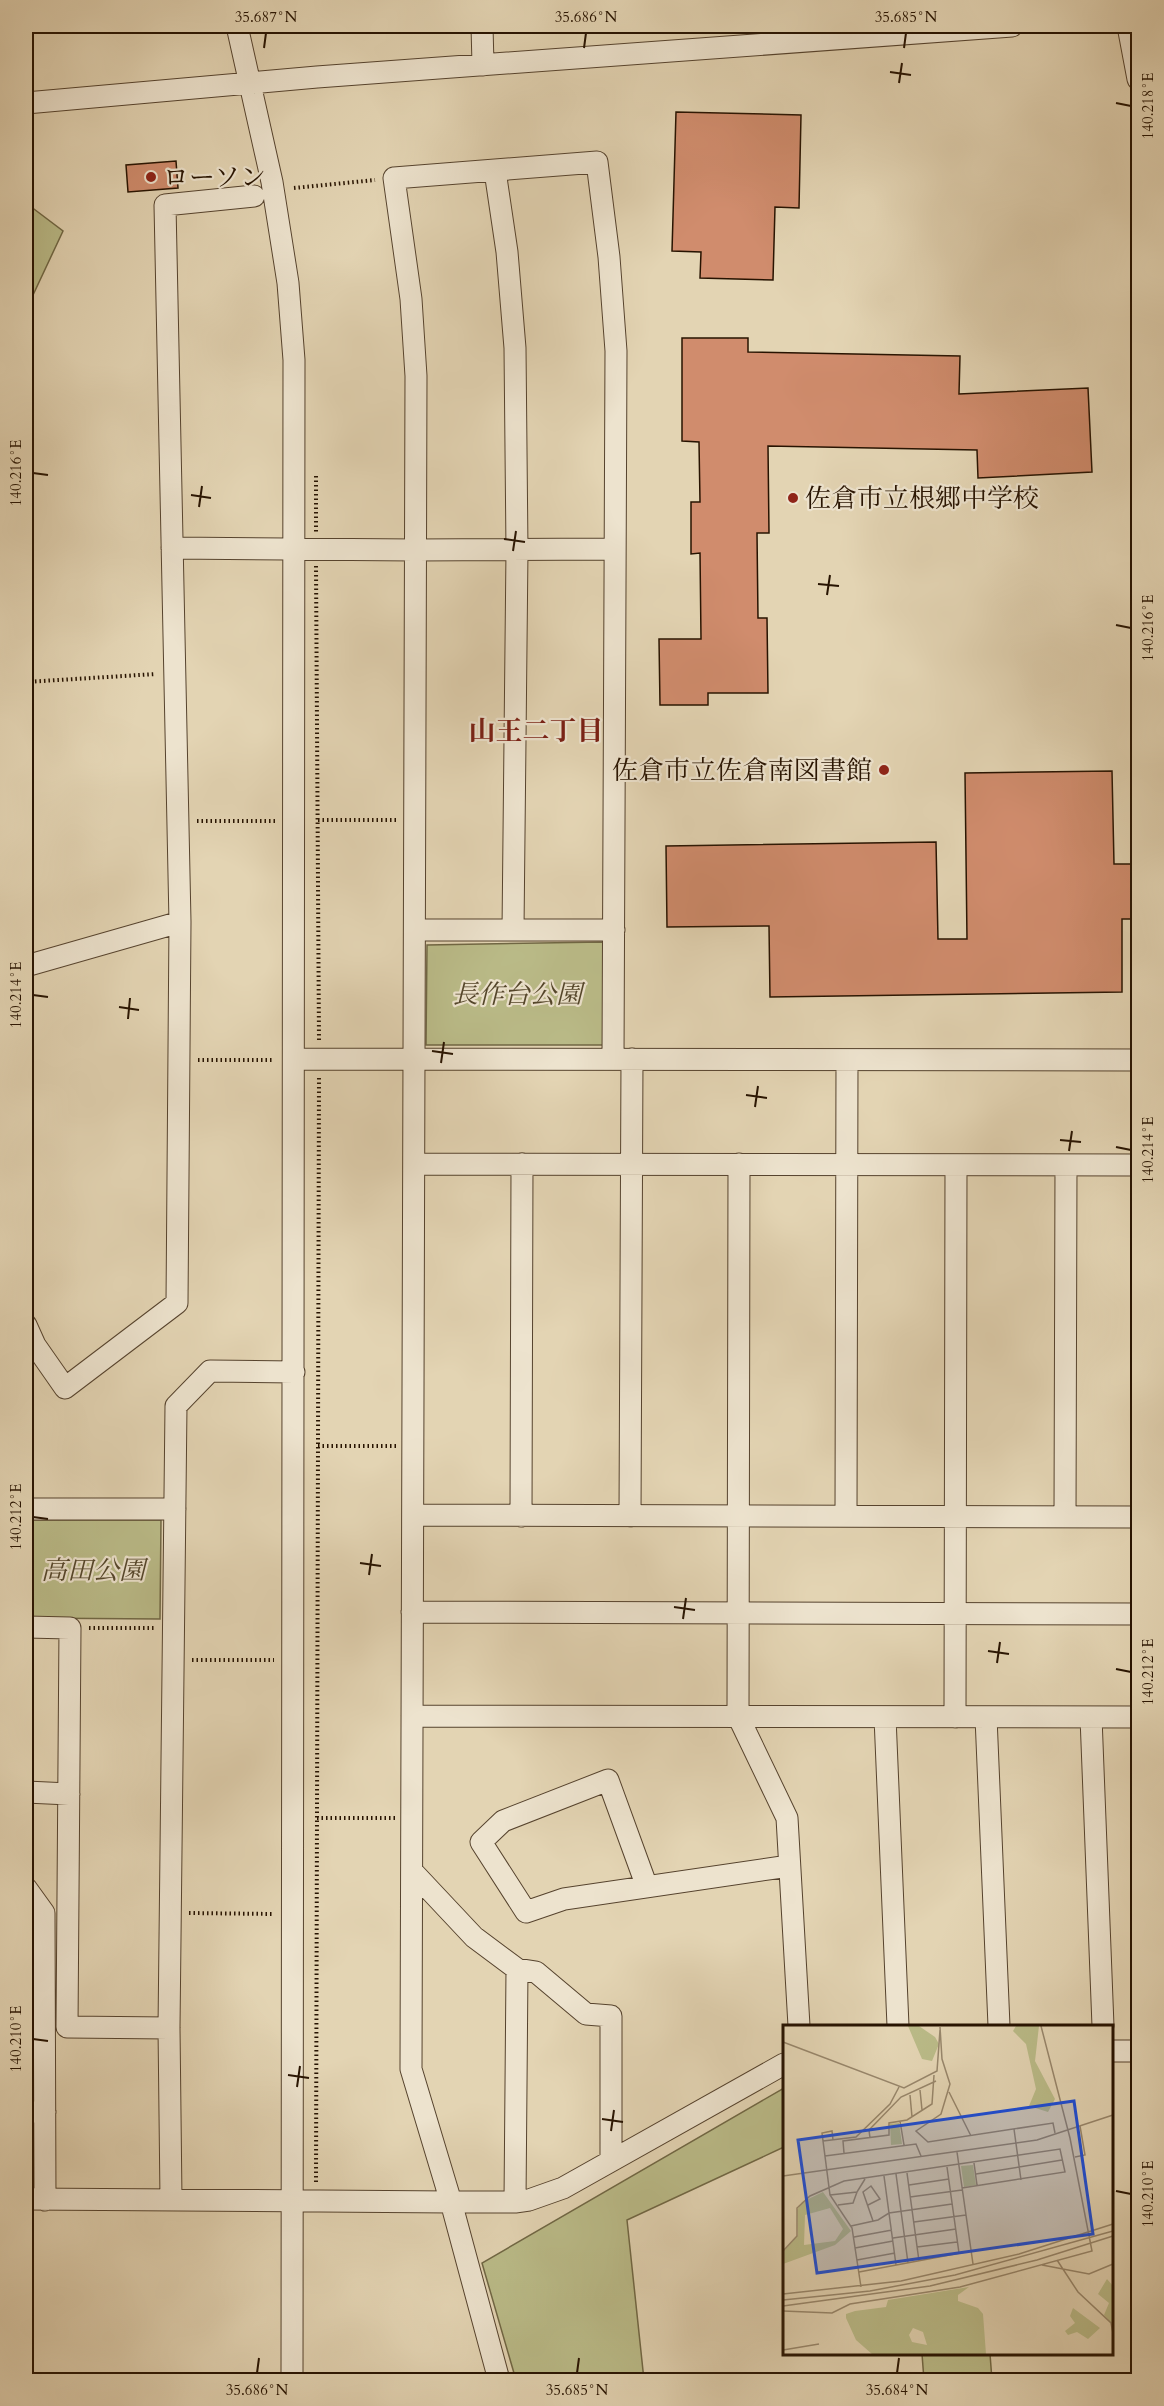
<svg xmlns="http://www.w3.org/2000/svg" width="1164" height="2406" viewBox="0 0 1164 2406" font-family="Cardo,'Noto Serif JP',serif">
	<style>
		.green { fill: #babb88; stroke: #706744; stroke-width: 1.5 }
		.building { fill: #d08c6d; stroke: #271301; stroke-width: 1.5 }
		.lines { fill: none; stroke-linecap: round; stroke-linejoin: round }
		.minor-casing { stroke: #56432e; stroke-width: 23 }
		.path { stroke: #271301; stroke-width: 4; stroke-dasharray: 1.5 3; stroke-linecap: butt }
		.minor { stroke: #ede3ce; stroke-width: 21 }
		.ticks { fill: none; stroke: #271301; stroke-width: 2 }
		.poi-dot { fill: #8f2418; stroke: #ede3ce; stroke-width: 2 }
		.labels { text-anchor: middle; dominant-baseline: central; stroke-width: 4.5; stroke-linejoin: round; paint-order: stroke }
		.poi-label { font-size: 26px; fill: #271301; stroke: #ede3ce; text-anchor: start }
		.park-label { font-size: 26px; font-style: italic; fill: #53452a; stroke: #ede3ce }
		.neighbourhood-label { font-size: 27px; font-weight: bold; fill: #7a1f14; stroke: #ede3ce }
		.inset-road { fill: none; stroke: #98876c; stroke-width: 1.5 }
		.view { fill: #1d4ed8; fill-opacity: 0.15; stroke: #1d4ed8; stroke-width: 3 }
		.inset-edge { fill: none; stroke: #271301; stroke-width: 3 }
		.neatline { fill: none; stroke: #271301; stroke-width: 2 }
		.ticks-label { font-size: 15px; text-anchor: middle; fill: #271301 }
	</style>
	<rect width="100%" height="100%" fill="#e3d4b3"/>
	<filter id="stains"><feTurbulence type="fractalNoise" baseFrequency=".00333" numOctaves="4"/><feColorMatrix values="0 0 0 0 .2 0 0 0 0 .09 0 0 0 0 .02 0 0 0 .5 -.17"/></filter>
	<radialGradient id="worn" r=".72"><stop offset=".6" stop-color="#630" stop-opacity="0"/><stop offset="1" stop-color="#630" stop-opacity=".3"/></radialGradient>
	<path class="green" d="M26,203L63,231L26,310Z
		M603,942L604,1045H426L427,945Z
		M26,1520H161L160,1619L26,1618Z
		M784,2088V2147L627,2220L644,2380H516L482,2263Z
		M922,2354H990L992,2380H924Z"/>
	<path class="building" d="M676,112L801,115L799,208L775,207L773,280L700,278L701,252L672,251Z
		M176,161L178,188L128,192L126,165Z
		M682,338H748V352L960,356L959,394L1088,388L1092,472L978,478L977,450L768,446L769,533H757L758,618H767L768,693H708V705H660L659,639H701L700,553L691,554V502H700L699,442L682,441Z
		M1112,771L1114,864H1138V919H1122V992L770,997L769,926L667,927L666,846L936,842L938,939H967L965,773Z"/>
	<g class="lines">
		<g class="minor-casing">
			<path id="minor" d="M237,26L272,182L288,283L294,360L292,2380
				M482,26L483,65
				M1128,26L1138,79
				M26,103L317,77L1012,26
				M495,171L507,252L515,348L517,550L513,930
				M172,548L415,550L615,549
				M415,930H614
				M26,966L180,922
				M294,1059L1138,1060
				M414,1164L1138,1165
				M739,1164L738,1716L787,1818L799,2026
				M26,1325L35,1345L65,1388L177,1303L180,922L165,205L254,196
				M26,1509H175
				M413,1515L1138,1517
				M521,1516L522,1164
				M630,1516L632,1059
				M846,1516L847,1060
				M1065,1517L1066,1165
				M412,1612L1138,1614
				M26,1627L70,1628L67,2027L169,2028
				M412,1716L1138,1717
				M885,1717L898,2026
				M955,1717L956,1165
				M986,1717L999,2026
				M1091,1717L1103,2026
				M26,1792L69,1794
				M412,1871L474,1937L517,1969L515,2202
				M647,1887L608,1780L503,1821L481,1842L526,1912L564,1899L789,1866
				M26,1888L44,1913L45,2200
				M517,1969L536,1972L586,2014L611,2016V2161
				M1112,2051H1138
				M26,2112H45
				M26,2199L451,2202H515L529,2200L563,2188L784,2064
				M171,2199L169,2028L176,1406L210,1371L294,1372
				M499,2380L451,2202L411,2069L416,376L411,299L394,178L597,162L609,257L616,351L613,1059"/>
		</g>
		<path class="path" d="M294,188L375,180
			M316,476V532
			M316,566L319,1042
			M26,682L156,674
			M318,820H398
			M197,821H277
			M198,1060H274
			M318,1446H396
			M89,1628H156
			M192,1660H274
			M317,1818H395
			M189,1913L273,1914
			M316,2182L319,1076"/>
		<use href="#minor" class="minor"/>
	</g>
	<path class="ticks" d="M264,48L266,33M584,48L586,33M904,48L906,33M890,72L911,75M899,83L902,63M1116,103L1131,106M33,473L48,475M191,495L211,498M199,507L202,486M504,539L525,542M513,551L516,531M818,584L839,586M827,595L830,575M1116,625L1131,628M33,995L48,997M119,1007L139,1010M128,1019L130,998M432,1051L453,1054M441,1063L444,1042M746,1095L767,1098M755,1107L758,1086M1060,1140L1081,1142M1116,1147L1131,1150M1069,1151L1072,1131M33,1517L48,1519M360,1563L381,1566M369,1575L372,1554M674,1607L695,1610M683,1619L686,1598M988,1651L1009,1654M997,1663L1000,1642M1116,1669L1131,1672M33,2039L48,2041M288,2075L309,2078M297,2087L300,2066M602,2119L623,2122M611,2131L614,2110M1116,2191L1131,2194M257,2373L259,2358M577,2373L579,2358M897,2373L899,2358"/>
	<g class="poi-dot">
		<circle cx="151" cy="177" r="6"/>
		<circle cx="793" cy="498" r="6"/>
		<circle cx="884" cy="770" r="6"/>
	</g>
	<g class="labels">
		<g class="poi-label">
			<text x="163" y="177">ローソン</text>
			<text x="805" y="498">佐倉市立根郷中学校</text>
			<text x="872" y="770" text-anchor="end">佐倉市立佐倉南図書館</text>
		</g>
		<g class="park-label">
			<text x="517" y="994">長作台公園</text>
			<text x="93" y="1570">高田公園</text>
		</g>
		<g class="neighbourhood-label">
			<text x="536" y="731">山王二丁目</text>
		</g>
	</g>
	<g transform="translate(783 2025)">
		<rect width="330" height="330" fill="#e3d4b3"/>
		<path d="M125,1H136L152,12L156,19L149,36L139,34ZM233,1H256L252,36L272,74L265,87L246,81L253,64L243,19L230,6ZM116,98L119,119L108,120L107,99ZM190,140L193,160L181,162L178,141ZM40,167L68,206L52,220L0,239V227L15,210L14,185L19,177ZM47,183L60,204L52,216L21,220L22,190ZM324,254L330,261V300L321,290L326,278L315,269ZM186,262L175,270V276L195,283L200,289L203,329H89L73,315L63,293V289L72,286L103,282L105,275ZM130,303L140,307L144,320L129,317L126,310ZM290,283L317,303L305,314L294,307L285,310L282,306L292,298L287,291Z" fill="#babb88" fill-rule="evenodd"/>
		<path class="inset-road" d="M157,2L159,34L167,59L158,89L133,106L145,117L270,98L272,108M0,17L121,63L154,46L157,5M137,65L139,85M166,67L188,111M127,70L129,92M117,96L121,120M231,104L238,155M87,113L86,105L118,72L153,56M50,115L49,106L39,108L47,170L69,203L78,262M40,116L73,112L107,79L116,62M174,127L190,239M61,128L60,116L106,110V98L124,95L149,79L151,50M42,131L133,119L138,131M292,132L302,130L297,101M191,138L194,160M164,142L176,228M124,148L136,236M113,149L125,238M193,149L279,135M0,151L254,115L330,90M101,151L113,240M126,160L166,154M47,170L74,167L82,154M127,172L179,165M55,180L70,178L74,167M85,180L97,174L88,161L80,167L90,196M131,197L183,190M68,201L95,195L106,188L169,179M71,212L109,205M110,213L173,204M134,222L174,217M72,223L110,216M0,226L14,211V183L27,171L61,156L277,124L282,147L179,163M74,235L112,228M274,235L295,267L328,298L330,308M259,240L306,249L330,239M76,247L188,226M0,269L118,256L236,229L330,199M0,275L87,266L172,250L330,206M0,281L147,261L254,235L330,211M0,286L49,288L67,279L177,262L309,226L287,113L258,1M0,325L36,319"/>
		<path class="view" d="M291,76L310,209L34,248L15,115Z"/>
		<rect width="330" height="330" class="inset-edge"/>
	</g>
	<rect width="1164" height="2406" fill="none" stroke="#e3d4b3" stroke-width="66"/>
	<rect x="33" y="33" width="1098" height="2340" class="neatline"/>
	<g class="ticks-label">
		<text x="266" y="22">35.687°N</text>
		<text x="586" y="22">35.686°N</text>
		<text x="906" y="22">35.685°N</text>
		<text transform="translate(1148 106) rotate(-90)" y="5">140.218°E</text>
		<text transform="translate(16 473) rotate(-90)" y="5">140.216°E</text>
		<text transform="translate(1148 628) rotate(-90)" y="5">140.216°E</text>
		<text transform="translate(16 995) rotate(-90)" y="5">140.214°E</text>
		<text transform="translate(1148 1150) rotate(-90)" y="5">140.214°E</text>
		<text transform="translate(16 1517) rotate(-90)" y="5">140.212°E</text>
		<text transform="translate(1148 1672) rotate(-90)" y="5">140.212°E</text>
		<text transform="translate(16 2039) rotate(-90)" y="5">140.210°E</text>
		<text transform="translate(1148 2194) rotate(-90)" y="5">140.210°E</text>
		<text x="257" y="2395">35.686°N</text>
		<text x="577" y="2395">35.685°N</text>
		<text x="897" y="2395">35.684°N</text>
	</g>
	<rect width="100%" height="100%" filter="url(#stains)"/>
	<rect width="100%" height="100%" fill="url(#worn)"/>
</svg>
